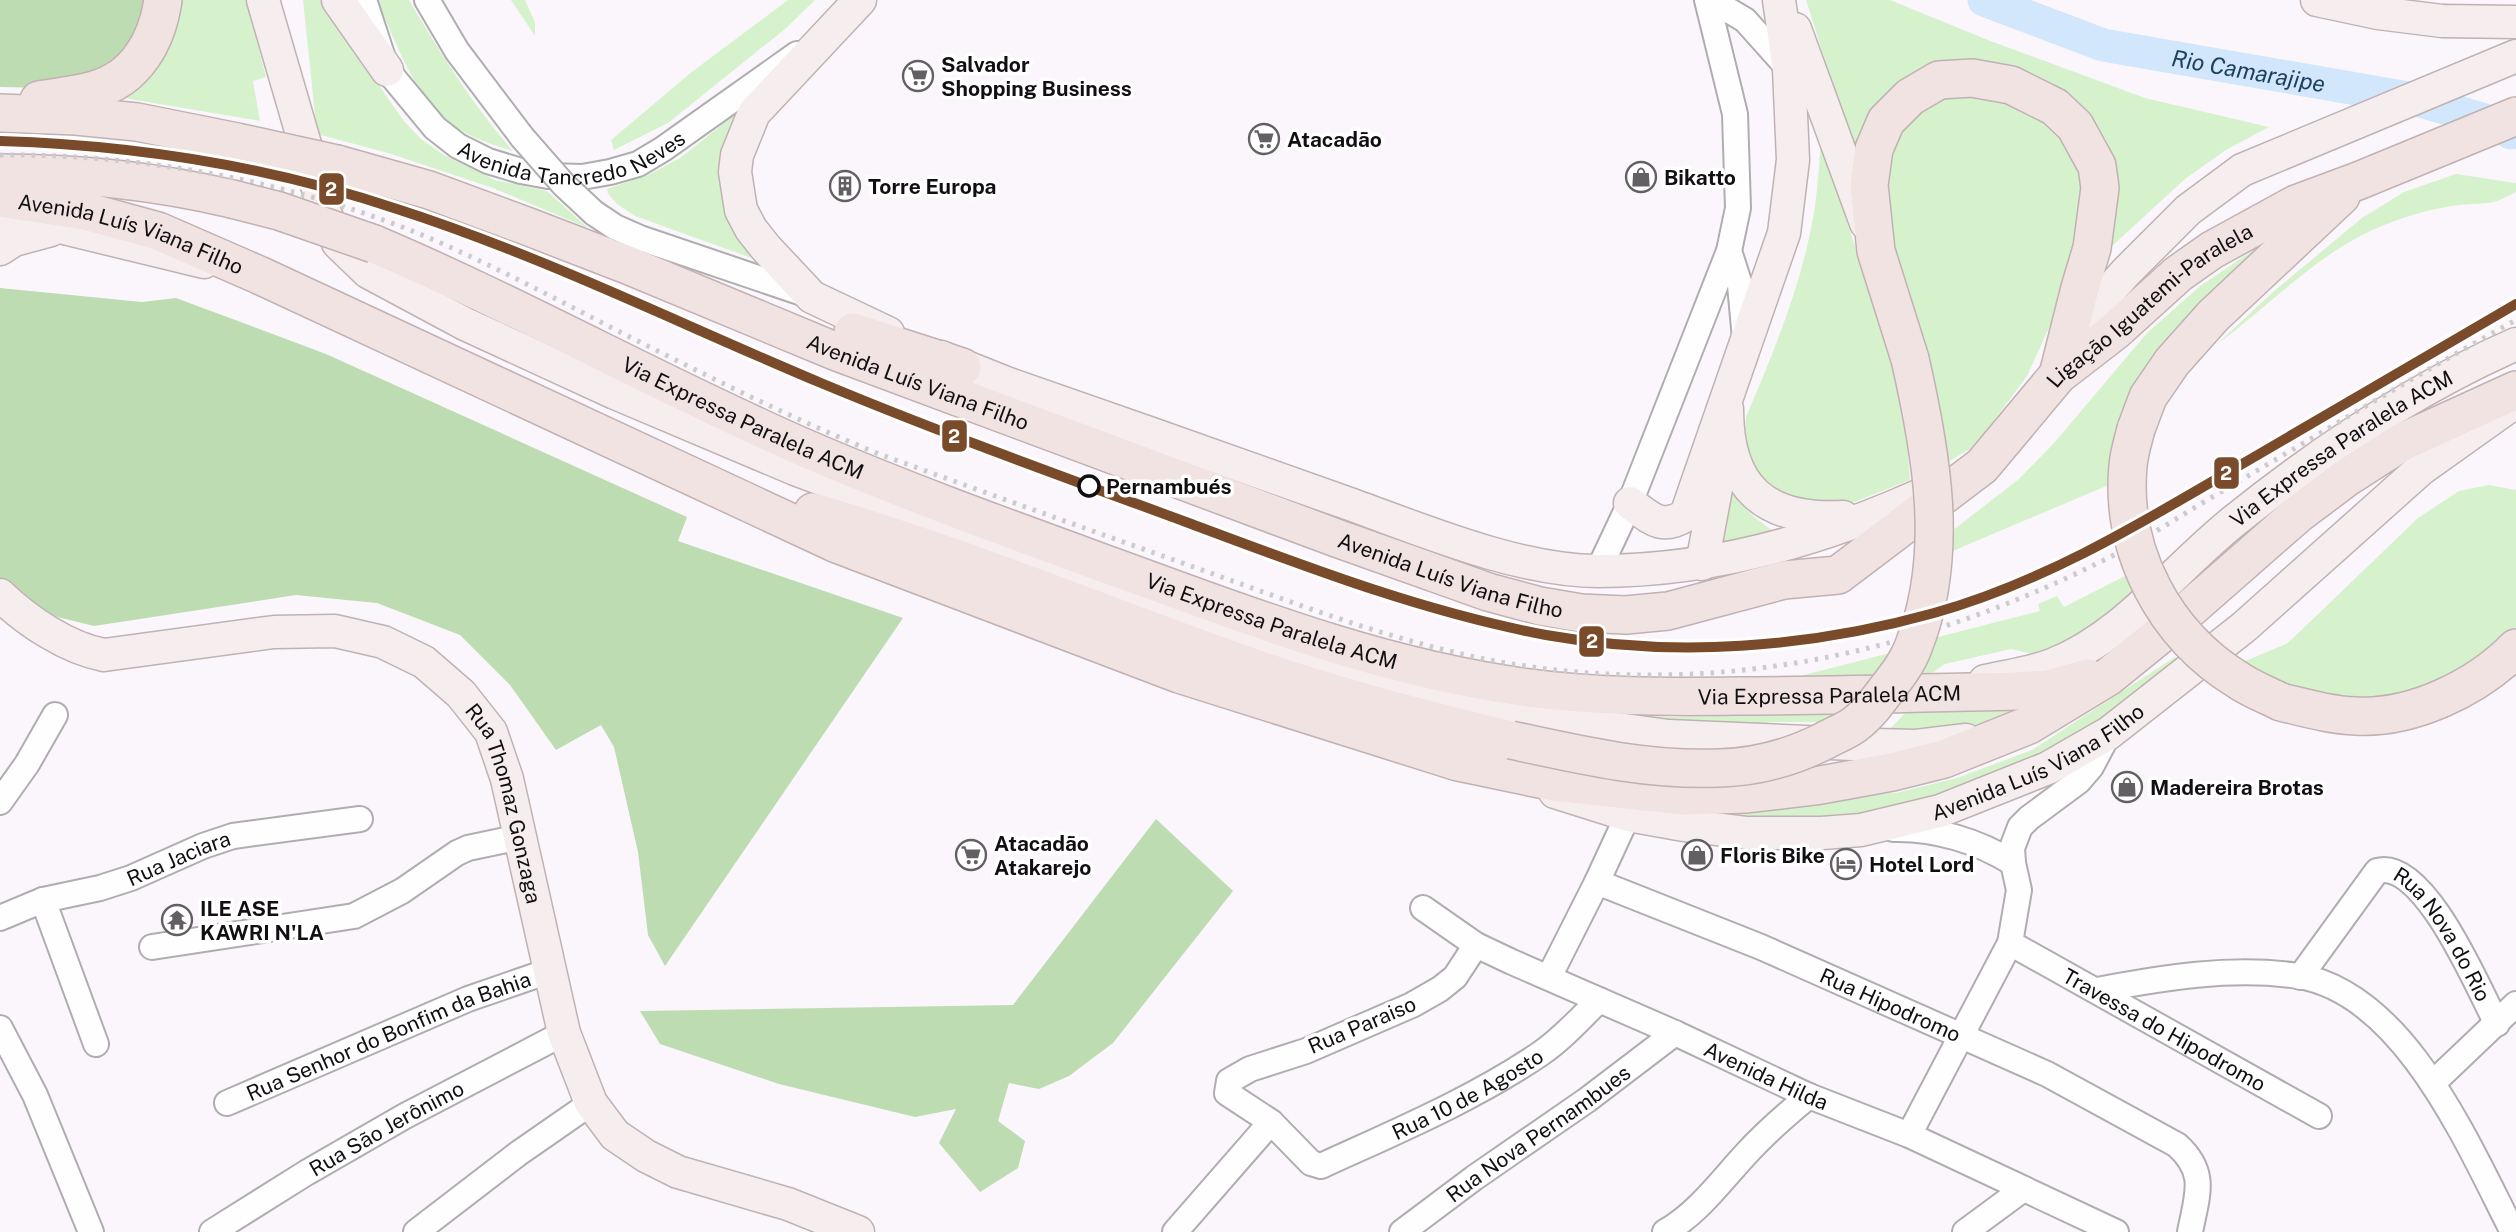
<svg xmlns="http://www.w3.org/2000/svg" width="2516" height="1232" viewBox="0 0 2516 1232" font-family="'Public Sans',sans-serif">
	<style>
		.green { fill: #d6f2cd }
		.forest { fill: #bddcb2 }
		.lines { fill: none; stroke-linecap: round; stroke-linejoin: round }
		.river { stroke: #d2e7fb; stroke-width: 33 }
		.minor-casing { stroke: #b0adb1; stroke-width: 28 }
		.major-casing { stroke: #c0b2b3; stroke-width: 35 }
		.highway-casing { stroke: #c0b2b3; stroke-width: 40 }
		.minor { stroke: #fefeff; stroke-width: 24 }
		.major { stroke: #f6eeee; stroke-width: 32 }
		.highway { stroke: #f0e3e2; stroke-width: 37 }
		.rail { stroke: #ccc; stroke-width: 5; stroke-dasharray: 3.5 7; stroke-linecap: butt }
		.minor-bridge-casing { stroke: #b0adb1; stroke-width: 28; stroke-linecap: butt }
		.highway-bridge-casing { stroke: #c0b2b3; stroke-width: 40; stroke-linecap: butt }
		.minor-bridge { stroke: #fefeff; stroke-width: 24 }
		.highway-bridge { stroke: #f0e3e2; stroke-width: 37 }
		.metro-1-casing { stroke: #fff; stroke-width: 16 }
		.metro-1 { stroke: #7a4b2a; stroke-width: 10 }
		.stop-dot { fill: #fff; stroke: #110f12; stroke-width: 3.5 }
		.labels { text-anchor: middle; dominant-baseline: central; stroke-width: 7; stroke-linejoin: round; paint-order: stroke }
		.poi-label { font-size: 21px; font-weight: bold; fill: #110f12; stroke: #fff; text-anchor: start }
		.street-label { font-size: 21px; fill: #110f12; stroke: #fff }
		.stop-label { font-size: 21px; font-weight: bold; fill: #110f12; stroke: #fff; text-anchor: start }
		.water-label { font-size: 23px; font-style: italic; fill: #1d415c; stroke: #fff }
		.line-badge { stroke: #fff; stroke-width: 2.5 }
		.badge-label { font-size: 19px; text-anchor: middle; font-weight: bold; fill: #fff }
	</style>
	<rect width="100%" height="100%" fill="#fbf6fc"/>
	<path class="green" d="M178,0H246L266,77L253,81L260,121L118,97C127,91 139,86 147,80C170,60 174,28 178,0Z
		M303,0H320L403,120L421,139L444,155L495,180L547,191L588,228L493,188L388,153L317,134Z
		M377,0H409C442,56 471,102 513,151C496,146 478,140 462,131C416,105 398,46 377,0Z
		M511,0H525L535,22V36Z
		M788,0H815L785,29L668,123L614,150L611,140L693,71Z
		M1806,0H1890L1993,42L2145,98L2269,127L2226,150L2185,179L2098,259L2108,172L1982,65L1857,161Z
		M1974,89L2060,122L2084,167L2075,271L2027,376L1975,446L1948,462L1939,413L1881,215L1889,140L1937,93Z
		M747,105C740,122 724,155 722,171C719,206 738,233 757,260L635,216L617,204L609,195L607,189L648,175L680,158Z
		M1821,142L1894,366L1906,429L1910,480L1852,503L1835,507L1793,504L1764,484L1750,461L1745,432L1746,417C1775,349 1804,279 1815,206C1818,185 1819,163 1821,142Z
		M2456,174L2516,183V192C2489,207 2488,202 2460,205C2433,208 2406,216 2382,226C2319,251 2270,306 2216,345L2274,291L2362,218L2404,192Z
		M2259,246L2265,247L2111,484L1948,553V534L2019,479L2054,443L2147,333L2199,287Z
		M1719,471C1737,502 1749,516 1780,535L1761,544L1709,543Z
		M2489,485L2516,490V627L2498,650L2469,672L2399,698L2347,700L2295,690L2243,662L2288,643L2418,518L2459,491Z
		M2125,576L2136,597L2045,657L2011,649L1945,664L1925,678L1915,679L1934,638L2040,611L2038,604L2057,596L2064,607Z
		M1894,652L1878,679L1796,680V677Z
		M2175,657L2183,663L2091,731L1949,798L1831,820L1705,817L1850,794L1896,793L1957,778L2032,750Z
		M2042,702L2026,710L1968,728L1885,734L1908,710Z
		M1844,713L1833,722H1768L1759,730L1678,726L1610,714L1677,717Z"/>
	<path class="forest" d="M0,0H154L125,63L47,88L0,87Z
		M0,288L142,302L176,298L326,354L687,517L678,541L903,618L665,966L648,935L638,852L614,747L601,725L556,750L510,685L460,635L377,603L296,595L94,626L41,613L0,580Z
		M1156,819L1233,891L1113,1043L1069,1076L1039,1089L1009,1083L998,1121L1025,1141L1018,1168L980,1192L939,1143L956,1109L915,1117L779,1084L660,1044L640,1011L1013,1005Z"/>
	<g class="lines">
		<path class="river" id="s1" d="M1984,0L2103,45L2414,99L2485,120L2511,133"/>
		<g class="minor-casing">
			<g id="minor">
				<path id="s2" d="M364,0L387,70L435,128L458,146L488,161L521,171L548,176L582,177L610,172L638,164L663,149L797,54"/>
				<path d="M427,0L457,51L522,137"/>
				<path d="M1711,0L1745,20L1789,69"/>
				<path d="M594,213L615,227L640,238L808,295"/>
				<path d="M1729,251L1740,285L1745,339"/>
				<path d="M1598,571L1630,503L1729,251L1738,208L1735,114L1707,0"/>
				<path d="M0,802L27,764L55,715"/>
				<path d="M1894,829C1935,828 1978,841 2013,863"/>
				<path id="s3" d="M1597,882L1761,947L2047,1074L2177,1145C2208,1173 2197,1195 2190,1232"/>
				<path d="M43,900L96,1044"/>
				<path id="s4" d="M1423,908L1476,945L1512,962L1675,1033L1809,1096L1909,1135L2116,1232"/>
				<path id="s5" d="M0,918L43,900L100,888L131,878L203,846L233,836L360,819"/>
				<path id="s6" d="M2010,943L2319,1116"/>
				<path id="s7" d="M1476,945L1455,977L1440,989L1412,1005L1306,1051L1250,1069L1229,1081L1227,1093L1271,1122L1311,1163L1321,1166C1395,1132 1472,1100 1540,1054C1562,1039 1580,1019 1599,1000"/>
				<path d="M152,947L354,916L402,891L457,853L468,848L520,837"/>
				<path d="M1549,977L1597,882L1628,815"/>
				<path id="s8" d="M2300,977L2377,871C2424,857 2479,990 2497,1024"/>
				<path d="M2097,990C2162,978 2231,966 2298,976C2405,993 2469,1147 2513,1232"/>
				<path d="M0,1028L35,1095L91,1232"/>
				<path d="M2433,1083L2516,1004"/>
				<path id="s9" d="M227,1103L468,999L549,971"/>
				<path d="M1909,1135L2010,943L2019,890L2013,863L2012,848L2020,827L2029,818L2079,781L2091,767L2109,733"/>
				<path id="s10" d="M212,1232L306,1173L405,1116L564,1033"/>
				<path d="M416,1232L519,1153L591,1103"/>
				<path d="M1175,1232L1271,1122"/>
				<path id="s11" d="M1402,1232L1474,1178L1587,1100L1675,1033"/>
				<path d="M1665,1232C1698,1213 1720,1182 1746,1154C1765,1133 1787,1114 1809,1096"/>
				<path d="M1965,1232L2022,1190"/>
			</g>
		</g>
		<g class="major-casing">
			<g id="major">
				<path d="M263,0L325,213L338,243L368,272L465,324L615,393L795,469L1265,645L1359,676L1446,700L1596,726L1668,736L1875,745L1916,746L1966,740"/>
				<path d="M338,0L387,70"/>
				<path d="M860,0L754,113L737,155L735,172L741,210L751,229L766,248L812,297L888,333"/>
				<path d="M2317,0L2378,13L2442,21L2516,22"/>
				<path d="M1795,29L1866,223"/>
				<path d="M0,219L64,228L204,262"/>
				<path d="M0,249L14,240L51,230"/>
				<path d="M2070,356L2103,298L2126,272L2188,210L2242,170L2516,56"/>
				<path d="M941,357L1009,384C1121,423 1232,462 1344,502C1420,529 1517,571 1598,571C1718,571 1832,537 1940,486"/>
				<path d="M1727,409C1727,488 1765,521 1843,517"/>
				<path d="M1630,503C1651,518 1661,531 1686,515L1784,233L1793,160L1789,69L1779,0"/>
				<path d="M1702,564L1721,462"/>
				<path id="s12" d="M0,595C27,621 67,648 104,655L274,632L335,631L383,642L424,662L461,694L491,732L507,779L564,1033L591,1103L615,1135L646,1156L678,1172L788,1204L858,1232"/>
				<path id="s13" d="M1985,681C2007,676 2031,673 2052,665C2124,637 2175,568 2234,521C2321,451 2414,389 2516,344"/>
				<path id="s14" d="M1555,792L1628,815L1684,825L1747,833H1822L1861,830L1940,811L2048,768L2109,733L2244,627L2421,469L2515,402"/>
			</g>
		</g>
		<g class="highway-casing">
			<g id="highway">
				<path d="M39,100C57,97 76,95 94,90C136,79 157,41 163,0"/>
				<path d="M0,113L76,116L137,122L237,142"/>
				<path id="s15" d="M337,164L429,190L529,227L625,264L837,352L1339,539L1488,592L1540,606L1581,613L1626,615L1668,611L1784,580L1838,575L1982,466L2058,375L2115,331L2178,274L2212,250L2296,204L2358,181L2516,116"/>
				<path d="M0,173C78,173 156,181 232,199"/>
				<path id="s16" d="M0,198L85,211L158,231L259,275L837,544L1179,674L1458,762L1554,782L1683,796L1747,794L1815,786L1892,772L1944,759L2029,725L2108,677L2161,634L2298,514L2346,478L2402,442L2516,390"/>
				<path id="s17" d="M374,244C518,305 655,382 798,445C915,496 1035,538 1155,582C1275,626 1394,669 1522,687C1594,697 1665,697 1738,696C1831,696 1924,693 2016,691L2047,689L2088,678"/>
				<path d="M853,332L962,367"/>
				<path d="M1910,359L1876,251L1869,185L1874,149L1886,121L1910,97L1939,80L1972,78L2011,85L2055,107L2075,126L2097,166L2100,188L2092,248L2080,288L2058,375"/>
				<path d="M2136,429L2148,397L2172,362L2213,316L2341,196"/>
				<path d="M813,512C965,556 1111,618 1260,670C1342,698 1426,720 1511,740"/>
				<path d="M2281,702C2306,708 2330,715 2356,716C2412,719 2477,688 2516,648"/>
			</g>
		</g>
		<use href="#minor" class="minor"/>
		<use href="#major" class="major"/>
		<use href="#highway" class="highway"/>
		<path class="rail" d="M0,155C141,154 284,180 415,232C485,261 552,297 620,332C705,375 791,418 879,454C992,495 1106,536 1219,576C1321,613 1424,652 1532,667C1735,695 1932,648 2112,556C2149,537 2183,514 2219,493C2318,435 2416,375 2516,320"/>
		<g class="minor-bridge-casing">
			<path id="minor-bridge" d="M522,137L564,185L594,213"/>
		</g>
		<g class="highway-bridge-casing">
			<path id="highway-bridge" d="M237,142L337,164
				M232,199L279,211L374,244
				M2136,429C2133,441 2129,453 2128,466C2120,552 2165,635 2238,680C2251,689 2267,695 2281,702
				M1511,740C1580,755 1648,771 1720,768C1757,767 1793,757 1826,740C1835,735 1846,731 1854,725C1867,716 1877,702 1886,690C1897,676 1908,662 1914,645C1950,554 1931,451 1910,359"/>
		</g>
		<use href="#minor-bridge" class="minor-bridge"/>
		<use href="#highway-bridge" class="highway-bridge"/>
		<g class="metro-1-casing">
			<path id="metro-1" d="M0,141C136,145 268,166 397,209C543,256 680,324 821,383C941,433 1064,477 1186,522C1304,566 1423,612 1546,635C1674,658 1809,648 1934,613C2042,583 2140,524 2237,467C2330,413 2423,358 2516,304"/>
		</g>
		<use href="#metro-1" class="metro-1"/>
	</g>
	<defs>
		<g id="supermarket-ring" transform="scale(1.575)"><circle r="9.5" fill="#fff" stroke="#636064" stroke-width="1.5"/><path d="M-6-5.5h2.5l.6 2H6L4.5 2H-2.5L-4.4-4H-6ZM-1.5 3.2a1.3 1.3 0 1 0 .1 0ZM3 3.2a1.3 1.3 0 1 0 .1 0Z" fill="#636064"/></g>
		<g id="shop-ring" transform="scale(1.575)"><circle r="9.5" fill="#fff" stroke="#636064" stroke-width="1.5"/><path d="M-5-2.5h2.3a2.7 3.5 0 0 1 5.4 0H5L5.5 6h-11ZM-1.5-2.5h3a1.5 2.3 0 0 0-3 0Z" fill="#636064"/></g>
		<g id="building-ring" transform="scale(1.575)"><circle r="9.5" fill="#fff" stroke="#636064" stroke-width="1.5"/><path d="M-4-6H4V6H1V3H-1V6H-4ZM-2.5-4.3h1.7v1.8h-1.7ZM.8-4.3h1.7v1.8H.8ZM-2.5-1h1.7V.8h-1.7ZM.8-1h1.7V.8H.8Z" fill="#636064"/></g>
		<g id="hotel-ring" transform="scale(1.575)"><circle r="9.5" fill="#fff" stroke="#636064" stroke-width="1.5"/><path d="M-6-4.5h1.5V1H6V5H4.5V3h-9V5H-6ZM-4 0a1.8 1.8 0 1 1 3.6 0ZM.5 0V-2.5h3Q6-2.5 6 0Z" fill="#636064"/></g>
		<g id="temple-ring" transform="scale(1.575)"><circle r="9.5" fill="#fff" stroke="#636064" stroke-width="1.5"/><path d="M0-6L5-2H3V0L6.5 2.5H4V6H1.5V3h-3V6H-4V2.5H-6.5L-3 0V-2H-5Z" fill="#636064"/></g>
	</defs>
	<g fill-rule="evenodd">
		<use href="#supermarket-ring" x="918" y="76"/>
		<use href="#supermarket-ring" x="1264" y="139"/>
		<use href="#shop-ring" x="1641" y="177"/>
		<use href="#building-ring" x="845" y="186"/>
		<use href="#shop-ring" x="2127" y="787"/>
		<use href="#supermarket-ring" x="971" y="855"/>
		<use href="#shop-ring" x="1697" y="855"/>
		<use href="#hotel-ring" x="1846" y="864"/>
		<use href="#temple-ring" x="177" y="920"/>
	</g>
	<circle class="stop-dot" cx="1089" cy="486" r="10"/>
	<g class="labels">
		<g class="poi-label">
			<text x="941" y="64">Salvador<tspan x="941" dy="24">Shopping Business</tspan></text>
			<text x="1287" y="139">Atacadão</text>
			<text x="1664" y="177">Bikatto</text>
			<text x="868" y="186">Torre Europa</text>
			<text x="2150" y="787">Madereira Brotas</text>
			<text x="994" y="843">Atacadão<tspan x="994" dy="24">Atakarejo</tspan></text>
			<text x="1720" y="855">Floris Bike</text>
			<text x="1869" y="864">Hotel Lord</text>
			<text x="200" y="908">ILE ASE<tspan x="200" dy="24">KAWRI N'LA</tspan></text>
		</g>
		<g class="street-label">
			<text stroke="none"><textPath href="#s2" startOffset="299">Avenida Tancredo Neves</textPath></text>
			<text stroke="none"><textPath href="#s16" startOffset="136">Avenida Luís Viana Filho</textPath></text>
			<text stroke="none"><textPath href="#s15" startOffset="2000">Ligação Iguatemi-Paralela</textPath></text>
			<text stroke="none"><textPath href="#s15" startOffset="621">Avenida Luís Viana Filho</textPath></text>
			<text stroke="none"><textPath href="#s17" startOffset="408">Via Expressa Paralela ACM</textPath></text>
			<text stroke="none"><textPath href="#s13" startOffset="432">Via Expressa Paralela ACM</textPath></text>
			<text stroke="none"><textPath href="#s15" startOffset="1188">Avenida Luís Viana Filho</textPath></text>
			<text stroke="none"><textPath href="#s17" startOffset="975">Via Expressa Paralela ACM</textPath></text>
			<text stroke="none"><textPath href="#s17" startOffset="1542">Via Expressa Paralela ACM</textPath></text>
			<text stroke="none"><textPath href="#s14" startOffset="502">Avenida Luís Viana Filho</textPath></text>
			<text stroke="none"><textPath href="#s12" startOffset="618">Rua Thomaz Gonzaga</textPath></text>
			<text stroke="none"><textPath href="#s5" startOffset="189">Rua Jaciara</textPath></text>
			<text stroke="none"><textPath href="#s8" startOffset="229">Rua Nova do Rio</textPath></text>
			<text stroke="none"><textPath href="#s3" startOffset="318">Rua Hipodromo</textPath></text>
			<text transform="translate(1362 1025) rotate(-23)">Rua Paraiso</text>
			<text stroke="none"><textPath href="#s6" startOffset="177">Travessa do Hipodromo</textPath></text>
			<text stroke="none"><textPath href="#s9" startOffset="175">Rua Senhor do Bonfim da Bahia</textPath></text>
			<text stroke="none"><textPath href="#s4" startOffset="383">Avenida Hilda</textPath></text>
			<text stroke="none"><textPath href="#s7" startOffset="584">Rua 10 de Agosto</textPath></text>
			<text stroke="none"><textPath href="#s10" startOffset="203">Rua São Jerônimo</textPath></text>
			<text stroke="none"><textPath href="#s11" startOffset="168">Rua Nova Pernambues</textPath></text>
		</g>
		<g class="stop-label">
			<text x="1106" y="486">Pernambués</text>
		</g>
		<g class="water-label">
			<text stroke="none"><textPath href="#s1" startOffset="275">Rio Camarajipe</textPath></text>
		</g>
	</g>
	<g class="line-badge">
		<rect x="318" y="172" width="27" height="34" rx="7" fill="#7a4b2a"/>
		<rect x="941" y="419" width="27" height="34" rx="7" fill="#7a4b2a"/>
		<rect x="2213" y="456" width="27" height="34" rx="7" fill="#7a4b2a"/>
		<rect x="1578" y="625" width="27" height="33" rx="7" fill="#7a4b2a"/>
	</g>
	<g class="badge-label">
		<text x="331" y="196">2</text>
		<text x="954" y="443">2</text>
		<text x="2226" y="480">2</text>
		<text x="1592" y="648">2</text>
	</g>
</svg>
